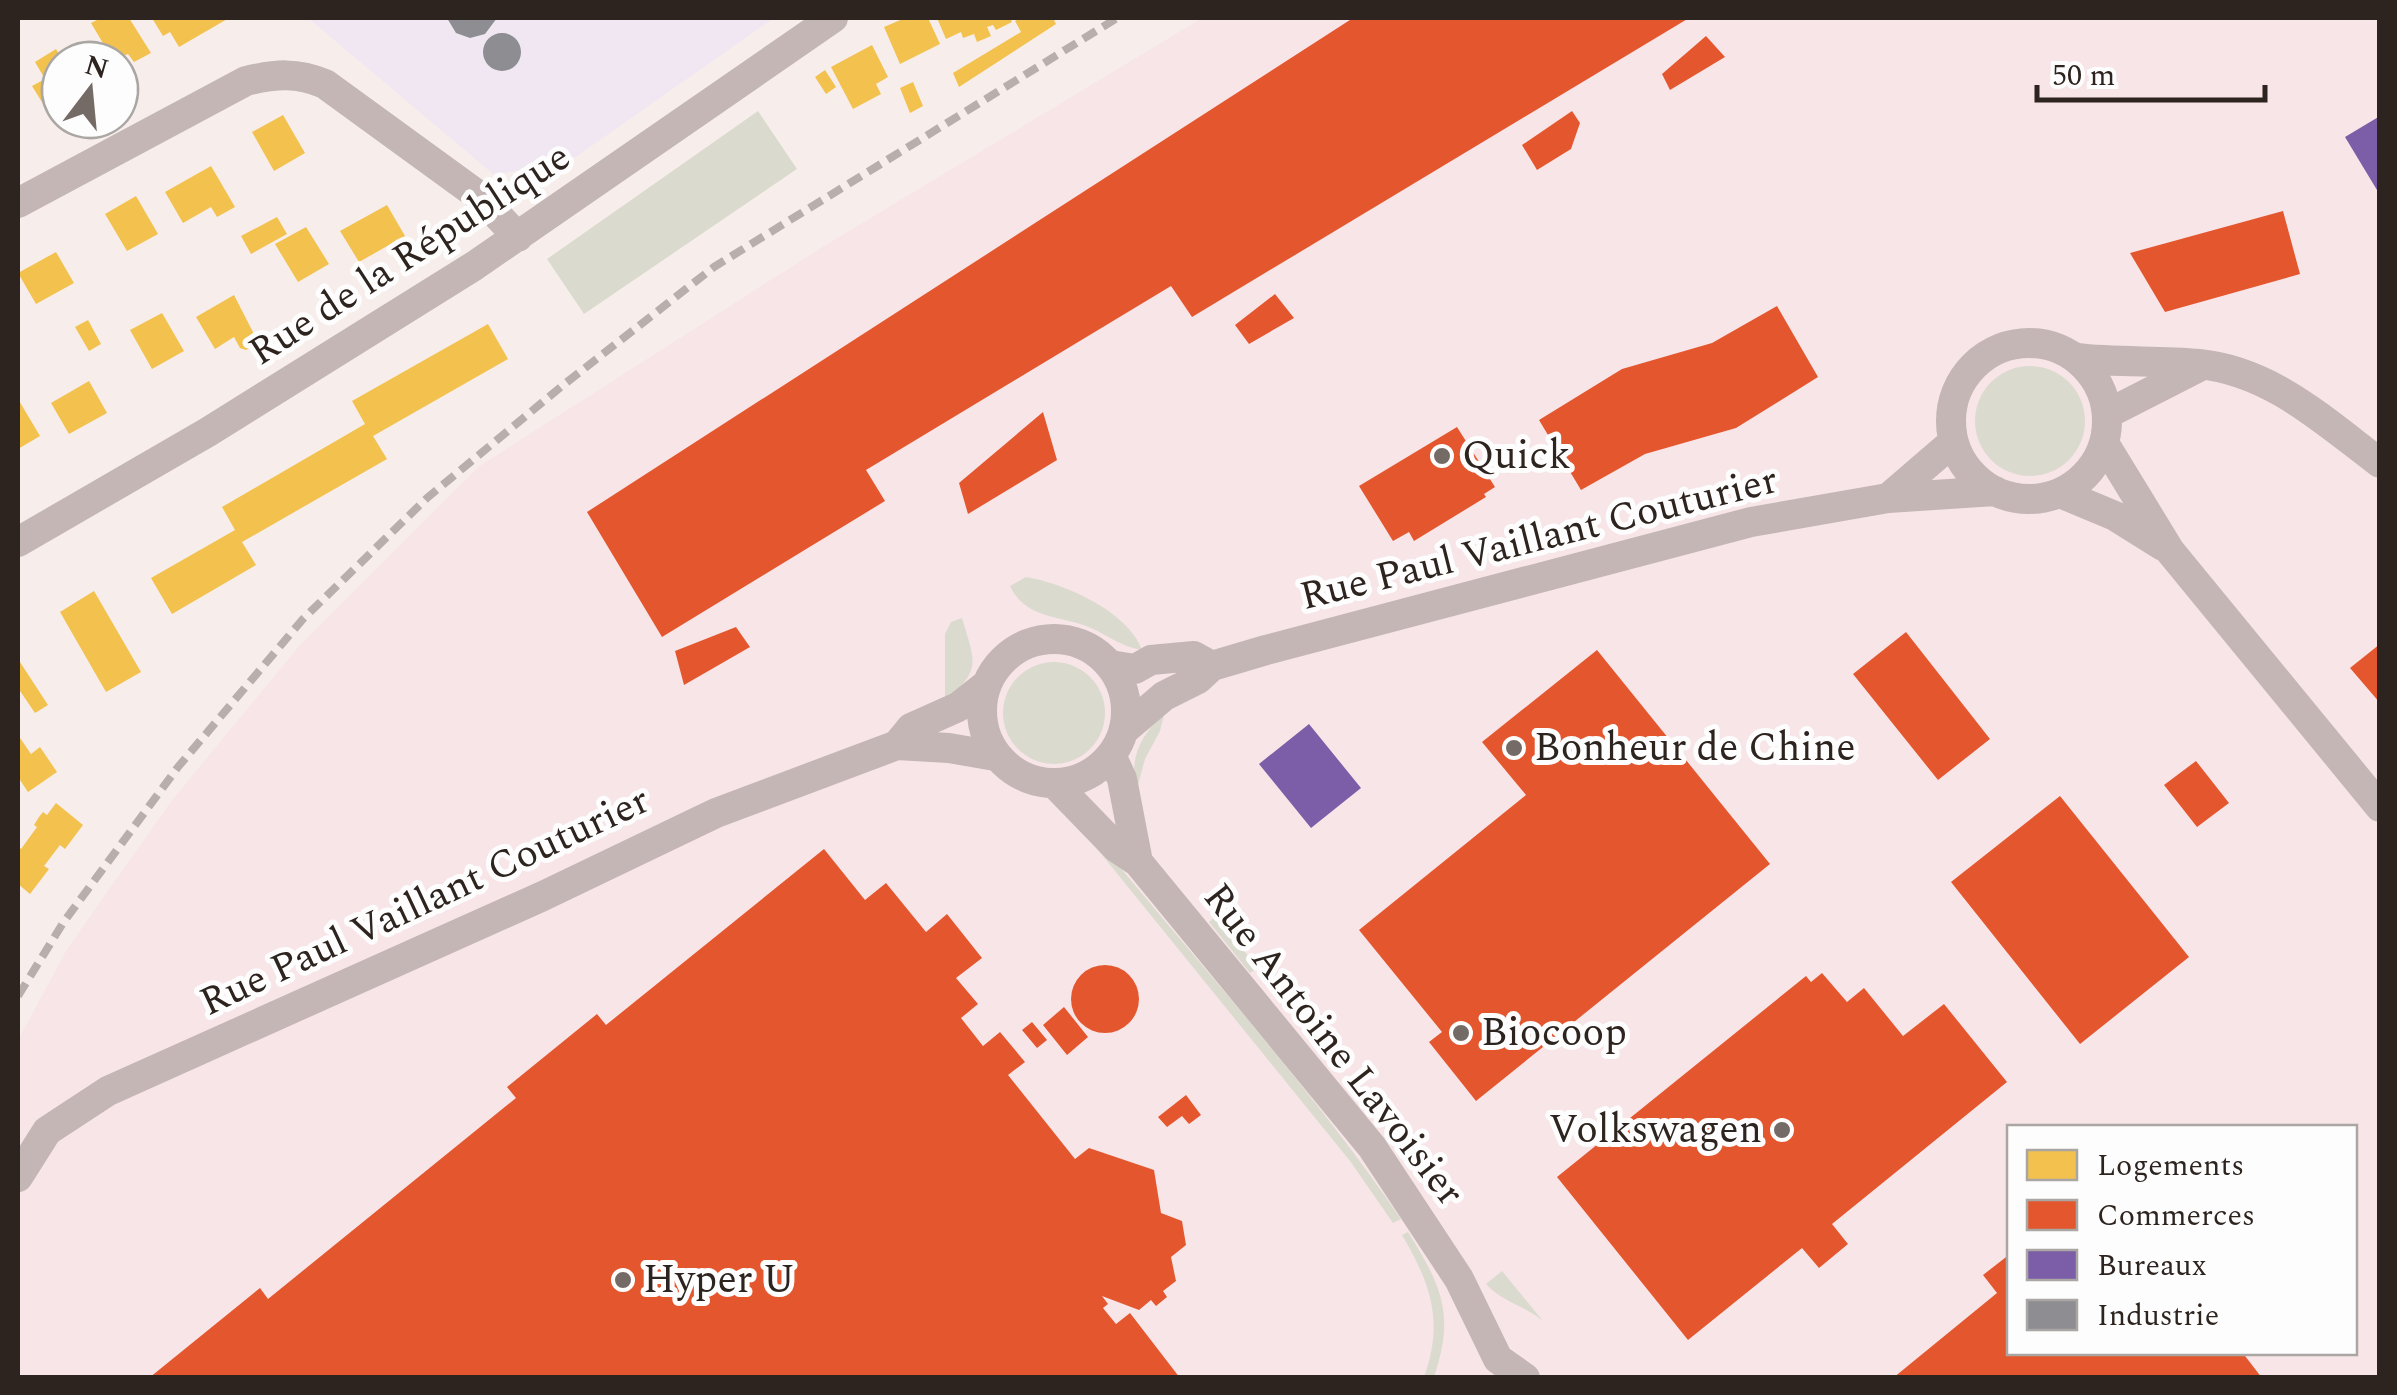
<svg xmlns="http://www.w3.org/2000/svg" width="2397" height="1395" viewBox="0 0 2397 1395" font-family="Spectral,serif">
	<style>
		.commercial { fill: #f8e5e8; fill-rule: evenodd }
		.industrial { fill: #f0e7f2 }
		.green { fill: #dadbce }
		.homes { fill: #f2c14e }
		.shops { fill: #e4572e }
		.offices { fill: #7b5ea7 }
		.industry { fill: #8d8d92 }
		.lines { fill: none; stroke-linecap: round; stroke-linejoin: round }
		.minor { stroke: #c4b6b4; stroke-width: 30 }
		.rail { stroke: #b8aeab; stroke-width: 8; stroke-dasharray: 15 8; stroke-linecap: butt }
		.poi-dot { fill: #746b66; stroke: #fdfdfd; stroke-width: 4 }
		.labels { text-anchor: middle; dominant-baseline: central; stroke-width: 10; stroke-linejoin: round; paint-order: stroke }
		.street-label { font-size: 40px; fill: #2e241f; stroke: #fdfdfd }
		.poi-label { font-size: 40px; fill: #2e241f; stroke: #fdfdfd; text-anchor: start }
	</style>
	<rect width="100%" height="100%" fill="#f7eeeb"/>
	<path class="commercial" d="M1202,18H2379V1377L18,1378V1040L67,949L172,800L300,645L478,467L824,246ZM2010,1128H2354V1352H2010Z"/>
	<path class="industrial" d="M308,18H774L563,166L493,174Z"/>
	<path class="green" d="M758,111L797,169L584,314L547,259Z
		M1975 421a55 55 0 1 1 110 0a55 55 0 1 1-110 0Z
		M1026,577C1064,583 1129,612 1142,650C1122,647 1109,636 1091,628C1062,615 1026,620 1010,586Z
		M962,618C976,665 981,668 945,703V634L951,622Z
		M1003 713a51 51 0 1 1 102 0a51 51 0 1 1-102 0Z
		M1164,715L1160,731L1145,759L1137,789C1128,760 1141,733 1164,715Z
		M1099,842C1201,966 1310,1086 1401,1219L1393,1223L1350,1161L1094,845Z
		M1216,916L1258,968L1250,973L1209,922Z
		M1408,1232C1442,1286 1455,1315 1434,1377H1424C1444,1322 1431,1284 1402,1235Z
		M1502,1271L1543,1321C1525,1306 1501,1301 1486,1284Z"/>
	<path class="homes" d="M101,18H129L151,53L134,62L128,54L113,60L91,23Z
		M152,18H229L179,47L170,32L163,36Z
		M905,18H928L940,44L900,64L884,27Z
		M937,18H1010L1012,22L996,30L993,25L987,27L991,36L977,42L974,34L963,38L961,32L946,39Z
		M1020,18H1053L1056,24L959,87L953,73L1021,32L1015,21Z
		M872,45L888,77L876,84L881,94L853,109L831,67Z
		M56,49L63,60H60V110L50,115L32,86L45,79L35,62Z
		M825,70L836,87L826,94L815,77Z
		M913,82L923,106L910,113L900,88Z
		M283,115L305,153L274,171L252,132Z
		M211,166L235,207L217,217L211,207L183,223L165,192Z
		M136,196L158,234L127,251L105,214Z
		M387,205L405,236L359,262L340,231Z
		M277,217L287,234L251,254L241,236Z
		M306,227L329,264L298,282L275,244Z
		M56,252L74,283L36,304L18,273Z
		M234,295L258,342L246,350L240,348L234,337L215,349L196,317Z
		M162,313L184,351L152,369L130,330Z
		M88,320L101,344L89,351L75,327Z
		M488,324L508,359L373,436L387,459L242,542L256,565L172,614L151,578L235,530L222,507L365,424L352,401Z
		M89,381L107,413L69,434L51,403Z
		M18,399L40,436L18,449Z
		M94,591L141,672L106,692L60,612Z
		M18,659L48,705L35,713L18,688Z
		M18,735L31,754L40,747L57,772L28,792L20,780L18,782Z
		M56,803L83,825L65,849L60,845L44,866L49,869L30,894L18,884V846L21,849L37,827L34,825L39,817L43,812L47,815Z"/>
	<path class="shops" d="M1353,18H1689L1192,317L1171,286L866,470L885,501L662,637L587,512Z
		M1706,36L1725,57L1670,90L1662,74Z
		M1572,111L1580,123L1571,149L1537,170L1522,145Z
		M2283,211L2300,274L2165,312L2130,253Z
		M1275,294L1294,318L1249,344L1235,325Z
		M1777,306L1818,377L1736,428L1645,454L1581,490L1539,420L1622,369L1712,343Z
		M1043,412L1057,460L968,514L959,483Z
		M1457,427L1495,487L1484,494L1486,497L1414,541L1409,532L1393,541L1359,486Z
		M736,627L750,647L684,685L675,651Z
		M1906,632L1990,739L1938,780L1853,674Z
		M2380,644V703L2350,668Z
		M1597,650L1770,864L1476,1101L1429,1042L1442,1032L1359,930L1526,795L1482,742Z
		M2196,761L2229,803L2197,827L2164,785Z
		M2060,796L2189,957L2080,1044L1951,882Z
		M824,849L865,900L886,883L926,932L947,914L982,958L956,978L978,1004L961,1018L983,1046L1000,1032L1025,1062L1008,1075L1075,1159L1089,1148L1154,1170L1161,1213L1182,1221L1186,1245L1171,1257L1176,1281L1163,1291L1167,1297L1156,1306L1151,1300L1139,1310L1102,1296L1108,1304L1103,1308L1116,1324L1130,1313L1180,1378H149L260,1288L268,1299L516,1098L507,1087L597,1014L606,1025Z
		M1071 999a34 34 0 1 1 68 0a34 34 0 1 1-68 0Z
		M1822,973L1847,1002L1864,988L1903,1036L1944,1004L2007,1082L1832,1224L1848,1244L1819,1268L1802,1248L1688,1340L1557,1177L1806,976L1811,982Z
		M1064,1007L1088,1037L1067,1055L1043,1025Z
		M1032,1022L1047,1040L1037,1048L1022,1030Z
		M1186,1095L1201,1115L1189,1124L1182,1116L1167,1127L1158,1117Z
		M2010,1254V1352H2242L2262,1378H1893L1997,1293L1983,1275Z"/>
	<path class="offices" d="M2380,116V195L2345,137Z
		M1309,724L1361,788L1311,828L1259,764Z"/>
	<path class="industry" d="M447,18H497L485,34L470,38L456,33Z
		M483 52a19 19 0 1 1 38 0a19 19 0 1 1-38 0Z"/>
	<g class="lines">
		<path class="minor" d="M18,203L246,81C275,74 297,72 325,84L479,196L518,237
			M1951 421a78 78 0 1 1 156 0a78 78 0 1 1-156 0Z
			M2076,358C2117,363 2158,360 2199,364C2271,371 2324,421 2380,463
			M2107,414L2201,366
			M2104,443L2170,551L2380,807
			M2060,493L2115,516L2163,546
			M1888,498L1953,442
			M18,542L208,432L474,266L833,18
			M982 711a72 72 0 1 1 144 0a72 72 0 1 1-144 0Z
			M1110,665L1135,669L1151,660L1194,656L1212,666
			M1124,730L1164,696L1198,679L1212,666L1266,650L1751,522L1888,498L1995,491
			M897,745L911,728L958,707L986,685
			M1111,755L1122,779L1138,862
			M1054,783L1117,848L1138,862L1372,1147L1459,1279L1498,1359L1525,1378
			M18,1177L47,1131L108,1091L543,896L716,813L897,745L949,748L995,756"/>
		<path class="rail" d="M18,996L63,923L178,767L303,619L427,498L562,386L714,267L1117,18"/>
	</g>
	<g class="poi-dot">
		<circle cx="1442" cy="456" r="10"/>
		<circle cx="1514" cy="748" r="10"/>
		<circle cx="1461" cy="1033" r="10"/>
		<circle cx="1782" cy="1130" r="10"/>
		<circle cx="623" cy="1280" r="10"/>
	</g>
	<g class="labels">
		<g class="street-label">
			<text transform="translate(410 255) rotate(-33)">Rue de la République</text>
			<text transform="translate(1539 539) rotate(-14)">Rue Paul Vaillant Couturier</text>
			<text transform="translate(425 902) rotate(-25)">Rue Paul Vaillant Couturier</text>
			<text transform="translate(1333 1045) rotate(52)">Rue Antoine Lavoisier</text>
		</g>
		<g class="poi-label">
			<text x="1462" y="456">Quick</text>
			<text x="1534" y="748">Bonheur de Chine</text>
			<text x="1481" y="1033">Biocoop</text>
			<text x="1762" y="1130" text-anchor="end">Volkswagen</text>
			<text x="643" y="1280">Hyper U</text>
		</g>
	</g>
	<rect width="2397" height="1395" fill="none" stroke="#2e241f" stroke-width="40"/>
	<rect x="2007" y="1125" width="350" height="230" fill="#fdfdfd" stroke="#aaa6a4" stroke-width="2.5"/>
	<rect x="2027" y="1150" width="50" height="30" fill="#f2c14e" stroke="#aaa6a4" stroke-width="2.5"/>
	<text x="2097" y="1175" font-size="30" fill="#2e241f">Logements</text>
	<rect x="2027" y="1200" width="50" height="30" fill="#e4572e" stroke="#aaa6a4" stroke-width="2.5"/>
	<text x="2097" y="1225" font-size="30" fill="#2e241f">Commerces</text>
	<rect x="2027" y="1250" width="50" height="30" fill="#7b5ea7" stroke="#aaa6a4" stroke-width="2.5"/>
	<text x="2097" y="1275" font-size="30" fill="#2e241f">Bureaux</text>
	<rect x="2027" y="1300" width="50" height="30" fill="#8d8d92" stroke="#aaa6a4" stroke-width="2.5"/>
	<text x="2097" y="1325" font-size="30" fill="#2e241f">Industrie</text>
	<g transform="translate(90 90) rotate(16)"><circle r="48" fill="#fdfdfd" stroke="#aaa6a4" stroke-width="2.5"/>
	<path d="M0-8L18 38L0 25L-18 38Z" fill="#746b66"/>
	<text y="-15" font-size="28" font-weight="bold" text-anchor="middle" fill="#2e241f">N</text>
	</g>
	<path d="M2037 85v15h228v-15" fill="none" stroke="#2e241f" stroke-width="5"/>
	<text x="2052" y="85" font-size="30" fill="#2e241f" stroke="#fdfdfd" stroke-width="8" paint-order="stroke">50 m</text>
</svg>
